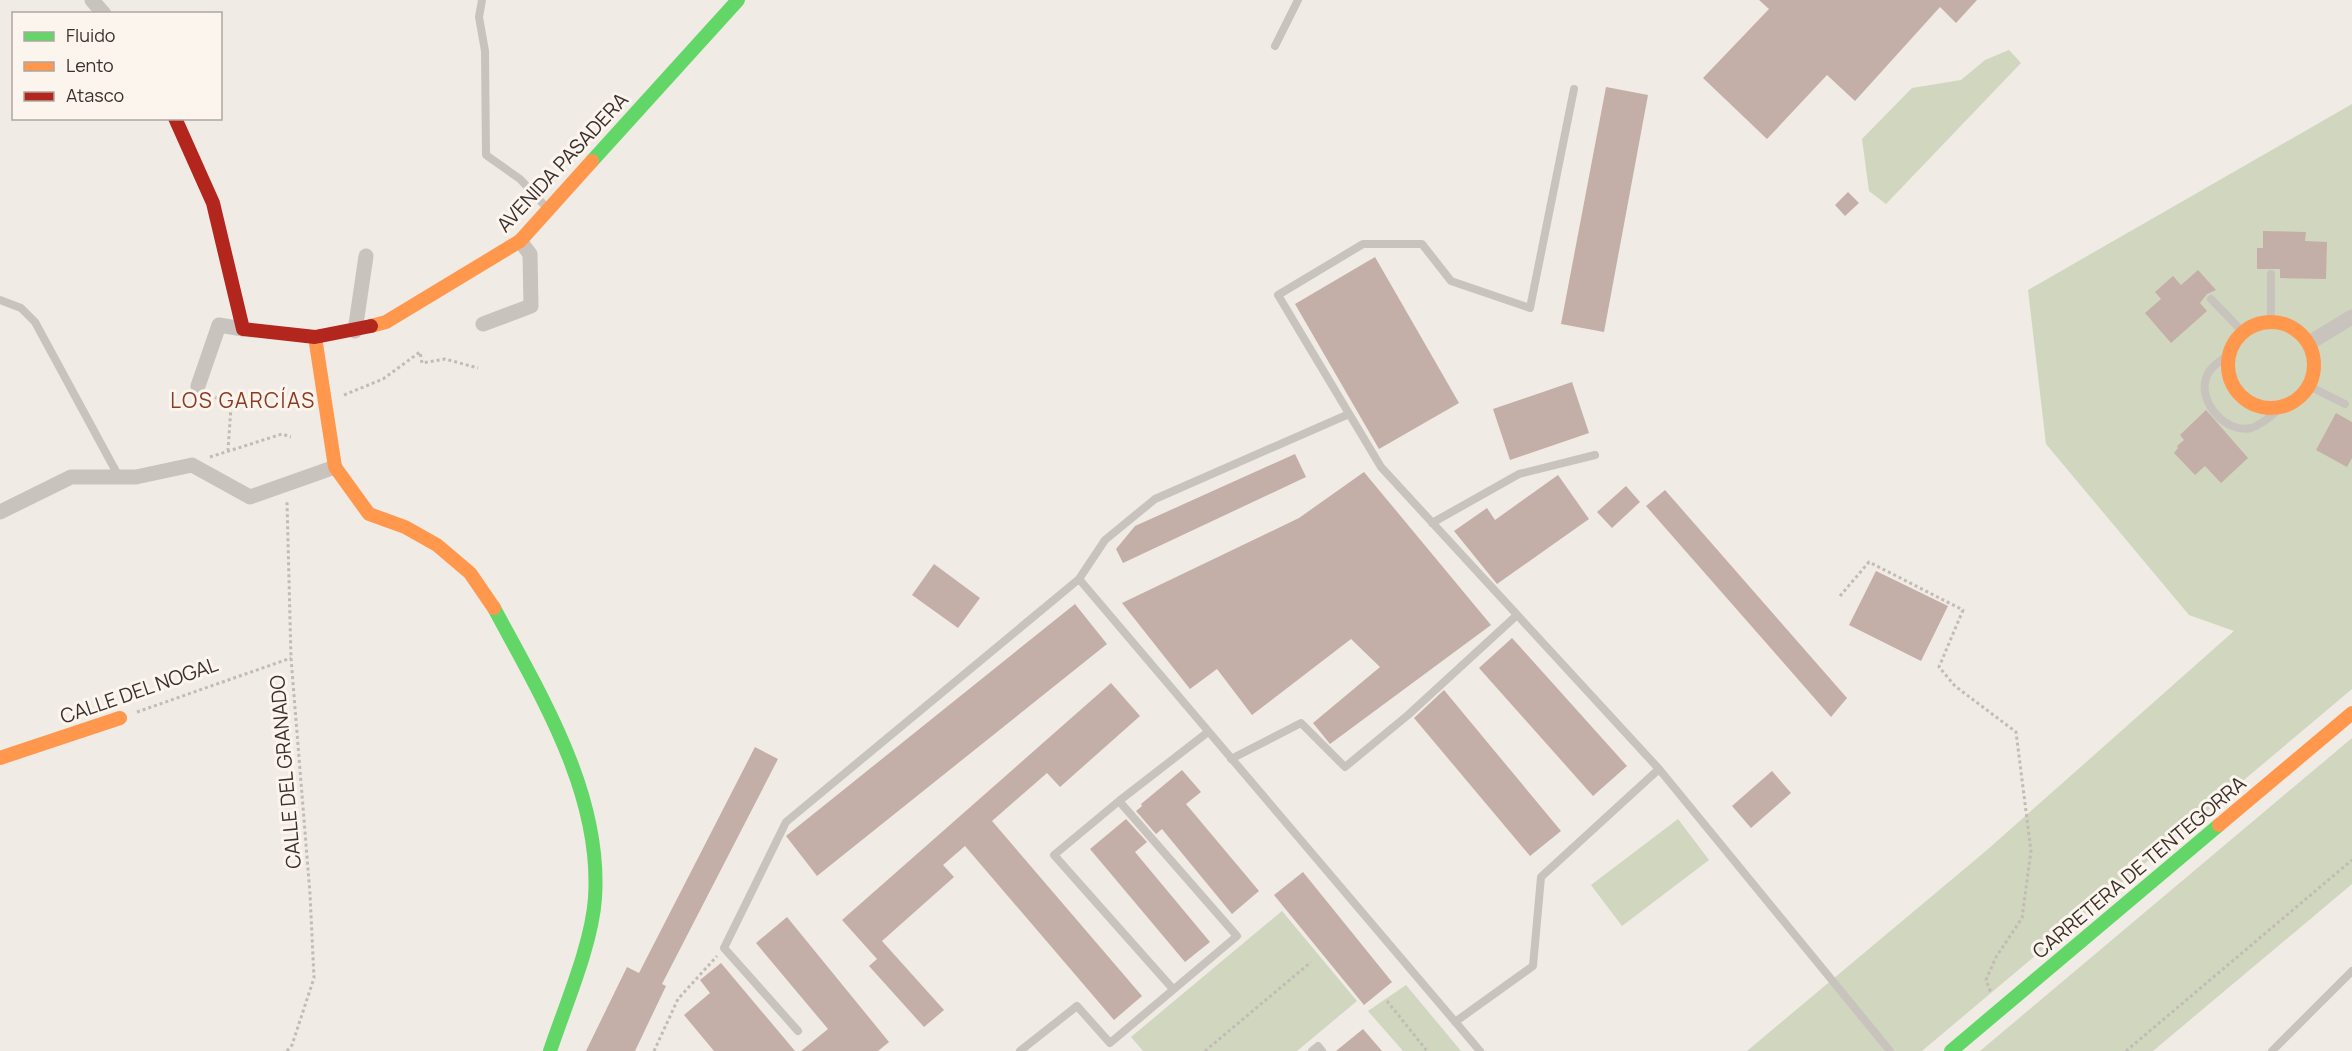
<svg xmlns="http://www.w3.org/2000/svg" width="2352" height="1051" viewBox="0 0 2352 1051" font-family="Manrope,sans-serif">
	<style>
		.green { fill: #d1d6bf }
		.building { fill: #c3afa7 }
		.lines { fill: none; stroke-linecap: round; stroke-linejoin: round }
		.path { stroke: #c2bbb6; stroke-width: 3; stroke-dasharray: 3 3; stroke-linecap: butt }
		.lane { stroke: #c9c3be; stroke-width: 8 }
		.street { stroke: #c9c3be; stroke-width: 15 }
		.fast { stroke: #63d668; stroke-width: 14 }
		.slow { stroke: #ff974d; stroke-width: 14 }
		.jam { stroke: #b3261e; stroke-width: 14 }
		.labels { text-anchor: middle; dominant-baseline: central; stroke-width: 6; stroke-linejoin: round; paint-order: stroke }
		.street-label { font-size: 20px; fill: #3b302b; stroke: #fbf5ee }
		.neighbourhood-label { font-size: 21px; letter-spacing: 1.5px; fill: #8c3b22; stroke: #fbf5ee }
	</style>
	<rect width="100%" height="100%" fill="#f0ebe5"/>
	<path class="green" d="M2009,50L2021,63L1886,204L1869,191L1862,139L1912,88L1961,80L1985,60Z
		M2352,104V689L1922,1051H1747L1987,850L2234,631L2189,615L2046,444L2028,290Z
		M2352,738V884L2153,1051H1980Z
		M1678,819L1709,860L1622,926L1591,885Z
		M1282,911L1357,1001L1297,1051H1143L1131,1037Z
		M1406,985L1461,1051H1403L1368,1011Z"/>
	<path class="building" d="M1759,0H1977L1956,23L1940,7L1855,101L1827,75L1767,139L1703,78L1769,9Z
		M1606,87L1648,95L1604,332L1561,324Z
		M1848,192L1859,203L1845,216L1835,205Z
		M2263,231L2306,232L2305,241L2327,242L2326,279L2280,278V269H2257V248H2263Z
		M1375,257L1459,403L1379,449L1295,304Z
		M2198,270L2216,290L2207,294L2200,303L2207,311L2171,343L2145,313L2161,299L2155,292L2173,276L2181,285Z
		M1572,382L1589,433L1510,460L1493,409Z
		M2206,410L2248,458L2221,483L2205,466L2195,475L2174,453L2178,448L2177,446L2184,440L2180,435Z
		M2336,413L2352,422V458L2347,467L2316,450Z
		M1295,454L1306,477L1123,563L1116,549L1135,526Z
		M1364,472L1491,625L1330,744L1313,723L1380,667L1351,639L1252,715L1217,669L1190,689L1122,603L1299,518Z
		M1558,475L1589,519L1497,584L1454,531L1487,508L1495,520Z
		M1626,486L1640,502L1612,528L1597,512Z
		M1665,490L1847,698L1831,717L1646,506Z
		M934,564L980,598L958,628L912,595Z
		M1876,571L1948,606L1921,661L1849,625Z
		M1075,604L1107,644L817,876L786,836Z
		M1512,638L1627,766L1593,796L1479,668Z
		M1111,683L1140,716L1060,787L1047,773L992,821L1142,996L1114,1020L965,846L943,865L954,877L882,941L944,1010L924,1027L869,966L877,959L842,920Z
		M1444,690L1561,831L1530,856L1414,718Z
		M755,747L778,759L662,984L666,986L635,1051H586L627,967L639,973Z
		M1182,770L1201,792L1186,804L1259,891L1232,914L1162,829L1156,834L1136,811L1142,806L1141,804Z
		M1772,771L1791,793L1751,828L1732,806Z
		M1126,819L1147,842L1135,852L1210,942L1185,962L1090,849Z
		M1303,872L1392,982L1364,1005L1274,895Z
		M787,917L889,1042L878,1051H801L828,1029L756,943Z
		M721,963L795,1051H714L684,1015L710,993L700,980Z
		M1363,1029L1382,1051H1336Z"/>
	<g class="lines">
		<path class="path" d="M210,394L231,407L228,450
			M344,395L383,379L420,352L422,363L445,359L478,368
			M210,457L282,434L291,437
			M1840,596L1869,562L1963,610L1939,667L1955,686L2016,732L2031,851L2022,918L1996,957L1986,980L1991,993
			M137,712L291,658
			M1387,1001L1427,1051
			M287,1051L292,1045L314,978L310,894L291,658L287,502
			M654,1051L678,999L717,956
			M1205,1051L1311,962
			M2126,1051L2352,860"/>
		<path class="lane" d="M482,0L479,17L485,51L486,155L520,179L547,208
			M1275,46L1298,0
			M1574,89L1530,308L1451,281L1422,244H1363L1278,295L1381,467L1659,769L1890,1051
			M2211,299L2243,332
			M0,300L21,308L35,322L119,477
			M2271,321V274
			M2228,355C2220,361 2209,368 2206,378C2198,402 2226,434 2251,428C2262,425 2273,414 2282,407
			M2309,386L2345,404
			M1432,523L1519,474L1595,455
			M1079,579L1480,1051
			M1231,759L1301,723L1345,767L1408,715L1517,615
			M1119,801L1054,855L1173,989
			M1455,1022L1533,966L1541,877L1659,769
			M798,1031L724,948L786,822L1079,579L1105,540L1155,499L1349,414
			M1020,1051L1077,1006L1110,1043L1237,936L1119,801L1208,732
			M1312,1051L1318,1046L1322,1051
			M2272,1051L2352,971"/>
		<path class="street" d="M92,0L104,14
			M483,324L531,306L530,254L520,241
			M355,331L366,256
			M2309,343L2352,317
			M198,386L219,325L243,329
			M0,512L71,477H136L192,465L250,497L335,467"/>
		<path class="fast" d="M592,161L738,0
			M494,608C541,696 602,794 595,898C592,944 565,1006 550,1051
			M1951,1051L2219,825"/>
		<path class="slow" d="M2228 365a43 43 0 1 1 86 0a43 43 0 1 1-86 0Z
			M371,326L386,322L520,241L592,161
			M315,337L335,467L369,514L405,527L437,545L470,573L494,608
			M0,758L120,718
			M2219,825L2352,713"/>
		<path class="jam" d="M175,118L213,203L243,329L315,337L371,326"/>
	</g>
	<g class="labels">
		<g class="street-label">
			<text transform="translate(562 162) rotate(-47)">AVENIDA PASADERA</text>
			<text transform="translate(139 690) rotate(-19)">CALLE DEL NOGAL</text>
			<text transform="translate(285 772) rotate(-95)">CALLE DEL GRANADO</text>
			<text transform="translate(2139 867) rotate(-40)">CARRETERA DE TENTEGORRA</text>
		</g>
		<g class="neighbourhood-label">
			<text x="243" y="400">LOS GARCÍAS</text>
		</g>
	</g>
	<rect x="12" y="12" width="210" height="108" fill="#fbf5ee" stroke="#aea6a0" stroke-width="1.5"/>
	<rect x="24" y="32" width="30" height="9" fill="#63d668" stroke="#aea6a0" stroke-width="1.5"/>
	<text x="66" y="42" font-size="18" fill="#3b302b">Fluido</text>
	<rect x="24" y="62" width="30" height="9" fill="#ff974d" stroke="#aea6a0" stroke-width="1.5"/>
	<text x="66" y="72" font-size="18" fill="#3b302b">Lento</text>
	<rect x="24" y="92" width="30" height="9" fill="#b3261e" stroke="#aea6a0" stroke-width="1.5"/>
	<text x="66" y="102" font-size="18" fill="#3b302b">Atasco</text>
</svg>
